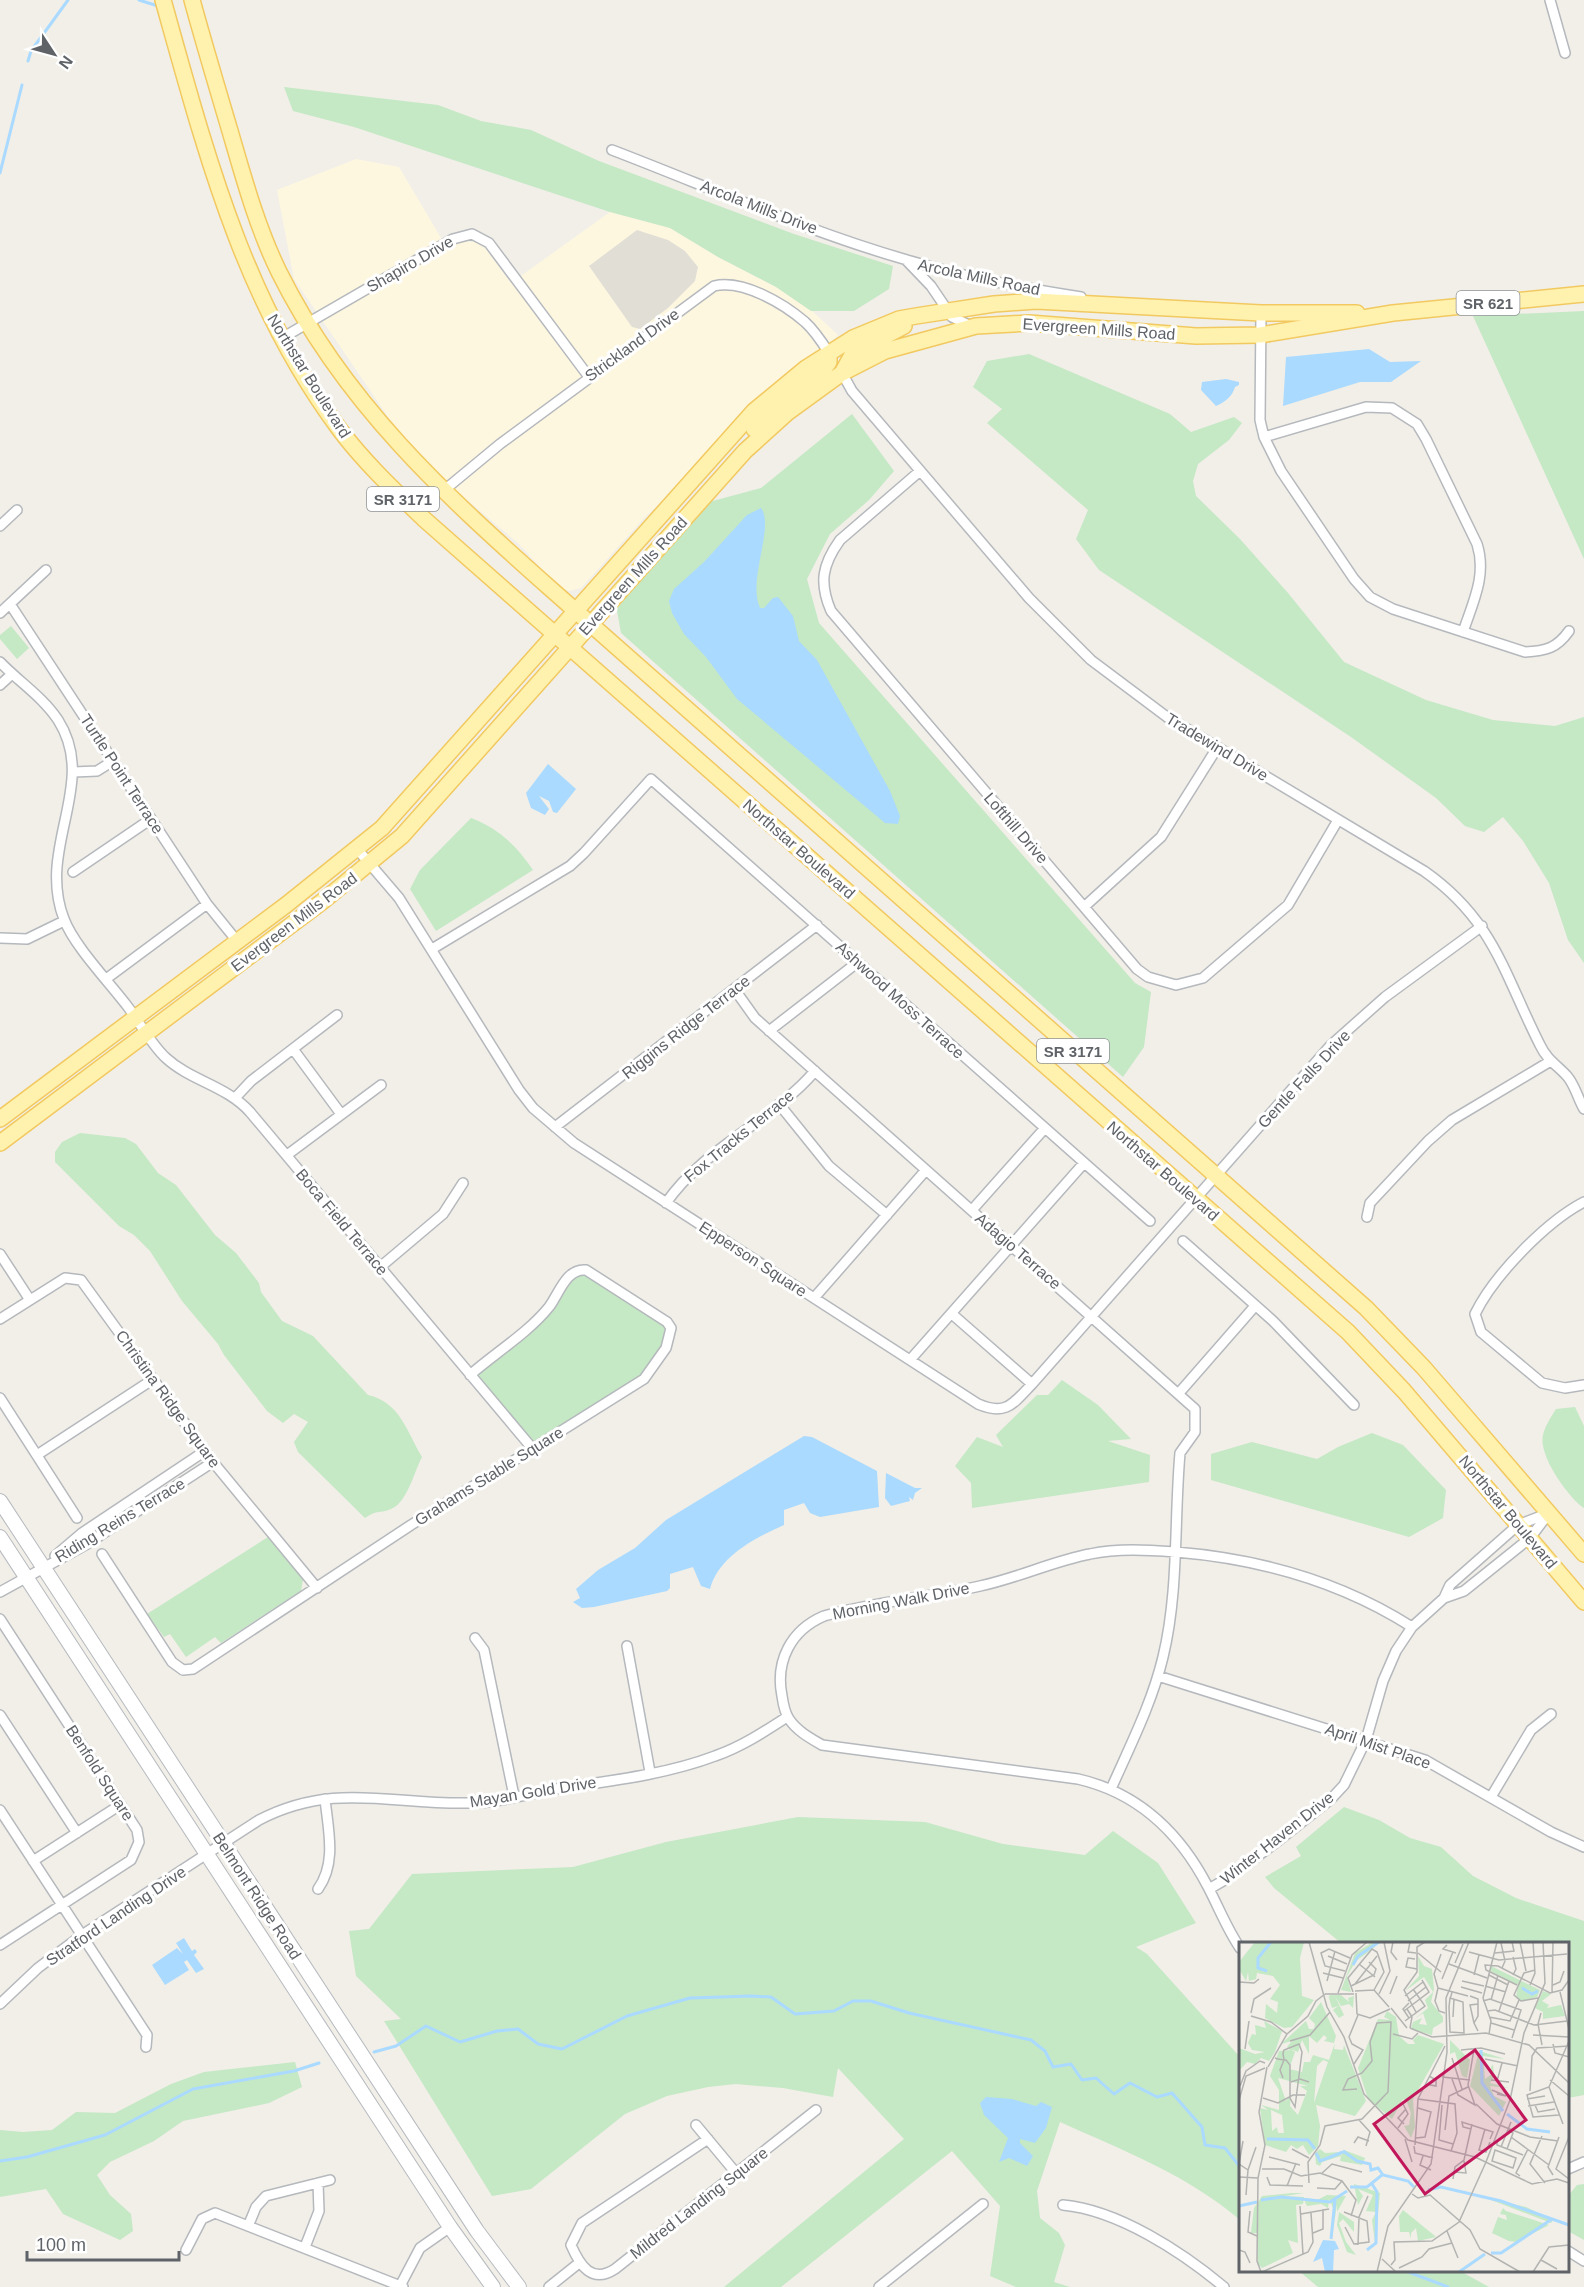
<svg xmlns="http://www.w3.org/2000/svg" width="1584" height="2287" viewBox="0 0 1584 2287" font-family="Arial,sans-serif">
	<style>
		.commercial { fill: #fef7e0 }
		.education { fill: #e1ded6 }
		.green { fill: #c5e8c5 }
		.water { fill: #aadaff }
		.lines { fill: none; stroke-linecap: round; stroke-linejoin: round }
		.stream { stroke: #aadaff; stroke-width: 3 }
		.street-casing { stroke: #b5b8bc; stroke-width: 12 }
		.secondary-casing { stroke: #b6babf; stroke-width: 16 }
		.primary-casing { stroke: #f2c960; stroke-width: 18 }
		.street { stroke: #fff; stroke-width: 9 }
		.secondary { stroke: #fff; stroke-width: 14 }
		.primary { stroke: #fff2af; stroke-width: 15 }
		.labels { text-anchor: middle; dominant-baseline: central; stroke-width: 6; stroke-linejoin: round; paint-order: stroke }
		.shield { fill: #fff; stroke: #8f9295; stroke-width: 1.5 }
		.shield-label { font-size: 15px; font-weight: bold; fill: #5f6368 }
		.street-label { font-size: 16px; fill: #5f6368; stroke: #fff }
		.inset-river { fill: none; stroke: #aadaff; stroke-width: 3 }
		.inset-road { fill: none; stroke: #b3b3b1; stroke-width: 1.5 }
		.view { fill: #c2185b; fill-opacity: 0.15; stroke: #c2185b; stroke-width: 3 }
		.inset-edge { fill: none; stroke: #5f6368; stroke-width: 3 }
	</style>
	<rect width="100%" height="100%" fill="#f1efe8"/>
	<path class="commercial" d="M356,159L399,167L447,248L465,241L481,243L511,283L610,212L670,228L718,257L776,287L811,310L838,335L645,517L581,588L570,591L559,588L519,544L432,470L404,440L294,279L277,190Z"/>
	<path class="education" d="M637,230L668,240L685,251L698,267L695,281L668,308L640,329L632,327L589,266Z"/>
	<path class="green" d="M284,87L438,105L481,121L531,130L599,161L794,234L893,266L889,289L854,311H811L776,287L718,257L670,228L610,212L354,127L293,111Z
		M1584,311V559L1473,316Z
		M1029,354L1170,414L1191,432L1234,417L1242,423L1229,440L1198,464L1193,481L1196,496L1240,539L1288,593L1344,662L1426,700L1493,720L1555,726L1584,717V963L1568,940L1549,883L1523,841L1503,817L1484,832L1465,826L1436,798L1351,737L1099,570L1076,539L1088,510L987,423L1002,409L973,387L987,361Z
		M852,414L894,471L869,500L830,534L807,579L819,623L1135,983L1151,992L1144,1047L1123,1077L621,633L616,605L709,502L761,488Z
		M11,626L29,648L17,659L0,639V635Z
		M471,818C498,828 517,846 533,870L436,931L410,889L420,870Z
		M80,1133L125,1138L136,1144L158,1173L176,1185L215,1235L236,1253L259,1283L261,1292L282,1321L313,1336L368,1395C400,1402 407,1432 422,1457C414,1472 407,1503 391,1509C379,1514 378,1509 365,1518L298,1452L294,1442L308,1422L294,1414L283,1423L267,1411L224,1355L218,1344L182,1301L150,1251L134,1235L119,1226L55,1162V1152L62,1142Z
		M578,1270L671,1328L653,1369L532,1448L470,1375L540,1316Z
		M1062,1380L1098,1405L1131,1439L1108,1441L1150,1455L1149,1482L972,1508L971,1483L955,1466L977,1437L1003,1447L996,1435L1037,1395H1048Z
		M1575,1407L1584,1426V1508C1568,1497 1538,1455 1543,1435C1545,1426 1551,1417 1556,1409Z
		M1372,1433L1403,1445L1446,1490L1443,1518L1409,1537L1211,1480V1454L1252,1442L1317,1459L1338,1447Z
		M268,1537L303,1579L301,1591L221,1643L215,1637L186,1657L170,1634L164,1637L147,1614Z
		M1344,1807L1379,1820L1410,1838L1441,1847L1473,1876L1516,1898L1584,1921V2095L1568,2098V1944L1341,1943L1274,1888L1265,1877L1301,1856L1296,1847Z
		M798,1817L925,1822L1003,1844L1085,1855L1113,1831L1158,1863L1196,1923L1136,1947L1147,1954L1240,2057V2220C1188,2175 1122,2150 1060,2122L1037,2191L1040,2218L1059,2233L1065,2245L1054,2282L1070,2287H1016L990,2276L1000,2206L952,2151L781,2287H724L904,2139L838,2068L833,2097L783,2088L736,2084L708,2087L667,2096L625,2114L531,2189L492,2196L384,2021L401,2019L356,1976L349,1931L369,1929L412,1874L573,1867L666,1842Z
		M295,2062L302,2087L269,2103L183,2121L154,2141L110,2162L97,2175L110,2195L131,2214L133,2231L120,2240L63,2214L46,2189L0,2197V2130L23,2132L52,2130L76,2112L115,2113L171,2084L204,2072Z
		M1584,2184V2240L1568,2231V2196L1577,2185Z
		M1299,2271H1460L1489,2287H1318Z"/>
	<path class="water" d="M1369,349L1390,362L1421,361L1391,382H1360L1283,406L1286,357Z
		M1226,379L1239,382V385L1235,387C1232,397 1225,402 1216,406L1201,390L1202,382Z
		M761,508C775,527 747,580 760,608H764L773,598L778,597L793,616L799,641L817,660L890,791L900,816L898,824L885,823L737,699L706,657L684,634L672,613L669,601L674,589L704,562L747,515Z
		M548,764L576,789L557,813L553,812L549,801L539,796L549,809L545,815L531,808L526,793Z
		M804,1436L812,1437L877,1471L879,1507L820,1517L810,1513L804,1503L784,1510V1525C755,1538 719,1556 710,1589L701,1586L693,1567L670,1574V1588L667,1591L594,1607L582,1608L573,1602L580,1598L576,1589L598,1570L635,1548L666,1520Z
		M886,1473L915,1488H922L915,1493L913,1500L909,1497L910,1501L891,1506L885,1498Z
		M184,1938L192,1951L195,1949L197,1952L194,1955L204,1969L196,1973L187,1960L184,1962L189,1970L165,1985L152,1965L177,1948L183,1954L176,1943Z
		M986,2097L1012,2099L1036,2106L1041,2102L1052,2107L1046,2128L1035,2143L1020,2139V2143L1033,2156L1027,2166L1009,2158L999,2162L1008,2138L984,2115L980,2103Z"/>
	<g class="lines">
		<path class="stream" d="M139,0L158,6
			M28,61L31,51L68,0
			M0,173L22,85
			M374,2052L396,2046L426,2026L460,2042L497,2031L518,2029L538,2044L562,2049L627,2016L690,1998L751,1996L771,1997L795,2014L834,2011L853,2001H871L909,2013L1031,2040L1045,2051L1053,2067L1071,2064L1082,2080L1096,2078L1114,2094L1130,2083L1157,2097L1172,2093L1202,2127L1205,2145L1225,2148L1240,2167
			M0,2161L27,2157L105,2135L193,2089L294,2071L319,2063
			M1403,2270L1448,2287"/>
		<g class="street-casing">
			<path id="street" d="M1550,0L1565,53
				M612,150C709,187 806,231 907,260C964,277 1022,288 1081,297
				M907,261L931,286L952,317L971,326
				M1261,313L1260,420L1264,437L1281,471L1354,579L1370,597L1393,609L1525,652C1546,651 1557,648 1569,631
				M282,338L453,239L472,234L489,243L589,377
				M842,373L852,391L1029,598L1091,660L1167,717L1424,871C1494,920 1504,974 1540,1045C1547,1060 1557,1065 1567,1076C1575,1085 1578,1099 1584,1109
				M1264,437L1366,407L1392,408L1417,424L1426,439L1477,544C1487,575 1473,602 1463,632
				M920,471L840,540C822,565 819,583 831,611L1137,969L1148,977L1176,985L1203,978L1288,905L1338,820
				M442,492L500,444L714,286C743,279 784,304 805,322C815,331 822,342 829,353
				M0,526L17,510
				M10,604L207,904L237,941
				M0,613L46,570
				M0,662C18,681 43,697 58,720C99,784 36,847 64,919C74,946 110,983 128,1007C140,1023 151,1044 166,1058C191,1081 227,1086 250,1112L532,1448
				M0,685L12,674
				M74,772L97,771L113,761
				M358,850L399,898L519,1090L533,1108L574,1143L978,1404C1006,1416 1013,1404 1032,1384L1331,1045L1385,997L1482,926
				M73,872L151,819
				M1084,907L1161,837L1217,748
				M0,938L27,939L64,921
				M432,949L570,866L584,853L651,779L1150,1221
				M106,979L207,904
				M735,990L755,1018L1195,1409V1432L1180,1453C1174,1521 1179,1591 1163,1657C1152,1703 1130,1746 1111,1789
				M769,1031L858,962
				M293,1049L341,1114
				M236,1097L251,1081L337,1015
				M779,1104L829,1166L887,1215
				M555,1127L817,925
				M287,1155L381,1085
				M1584,1202C1546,1222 1494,1275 1475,1314L1481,1332L1542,1383L1565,1388L1584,1385
				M666,1203C705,1147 771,1122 815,1071
				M972,1210L1045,1128
				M1367,1217L1370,1203L1428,1141L1452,1120L1549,1062
				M1183,1241L1273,1321L1354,1405
				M0,1254L30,1300
				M379,1268L443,1214L463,1183
				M814,1298L926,1170
				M952,1314L1032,1384
				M0,1319L65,1278L81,1280L213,1462L317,1588
				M910,1360L1084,1163
				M1179,1393L1255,1306
				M0,1398L77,1518
				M37,1455L152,1380
				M102,1554L172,1662L183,1670L193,1669L411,1525L644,1379L666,1348L671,1328L667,1322L586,1270C566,1268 559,1294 549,1307C528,1333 495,1353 470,1375
				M55,1556L82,1533L205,1451
				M0,1592L87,1544L213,1462
				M1444,1598L1450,1585L1518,1525L1549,1513
				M0,1619L137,1830L139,1842L131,1860L0,1945
				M475,1638L484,1650L514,1796
				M627,1646L650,1772
				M1158,1676L1425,1760L1551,1832L1584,1847
				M0,1715L77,1833
				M1491,1797L1531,1730L1551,1714
				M0,1810L147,2035L146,2047
				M33,1861L120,1805
				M318,1889C337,1863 328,1829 325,1799
				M1209,1889L1228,1878L1274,1844L1331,1799L1344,1785L1366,1740L1383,1681L1396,1651L1412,1627L1444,1598L1464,1591L1530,1538L1549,1513
				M1240,1948C1227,1929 1219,1908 1208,1887C1180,1833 1139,1793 1078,1779L822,1745C810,1738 797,1731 789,1719C785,1713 783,1703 782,1696C775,1661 791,1630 824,1616C875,1602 929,1597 980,1586C1018,1578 1053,1561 1090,1554C1118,1548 1148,1550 1176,1552C1261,1559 1340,1581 1412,1627
				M0,2004L38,1968L82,1935L259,1820C334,1781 392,1805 469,1803C498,1803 527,1794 555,1789C608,1781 665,1775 715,1756C741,1747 764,1732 787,1717
				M696,2125L736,2173
				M708,2139L582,2223L571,2245C580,2266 592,2284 615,2269L816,2110
				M1568,2169L1584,2162
				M1063,2205C1118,2210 1182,2252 1224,2287
				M249,2224L256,2207L266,2196L330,2180
				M305,2247L319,2211L318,2183
				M186,2250L202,2219L215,2213L403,2287
				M1568,2251L1584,2261
				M400,2286L420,2248L450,2227
				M549,2287L579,2263
				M879,2287L983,2204"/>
		</g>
		<g class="secondary-casing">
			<path id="secondary" d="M0,1501L477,2231L519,2287
				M0,1537L450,2227L493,2287"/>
		</g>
		<g class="primary-casing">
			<path id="primary" d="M163,0C206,153 243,300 340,430C365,463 395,491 424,519L1348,1332L1404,1391L1584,1602
				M192,0C204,44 217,87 230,131C244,179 257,227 279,272C344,403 445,495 552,590L1366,1308L1424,1368L1584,1554
				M842,373L853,353L904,326
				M754,429L775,409L819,376L829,362V353
				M0,1119L286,905L382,828L754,411L806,368L853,338L899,319L916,316L994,304L1036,301L1261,313H1357
				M0,1143L323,901L402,836L745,451L787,413L842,373L885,351L976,326L1029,323L1196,336L1260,335L1393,313L1584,294"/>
		</g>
		<use href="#street" class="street"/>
		<use href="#secondary" class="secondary"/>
		<use href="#primary" class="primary"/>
	</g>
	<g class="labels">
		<g class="shield">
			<rect x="1456.5" y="291" width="63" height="24" rx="4.5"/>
			<rect x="367" y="487" width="72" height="24" rx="4.5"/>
			<rect x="1037" y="1039" width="72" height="24" rx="4.5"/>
		</g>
		<g class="shield-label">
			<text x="1488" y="303">SR 621</text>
			<text x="403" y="499">SR 3171</text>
			<text x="1073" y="1051">SR 3171</text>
		</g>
		<g class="street-label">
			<text transform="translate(759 207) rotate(21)">Arcola Mills Drive</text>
			<text transform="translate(410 264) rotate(-30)">Shapiro Drive</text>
			<text transform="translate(979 277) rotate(12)">Arcola Mills Road</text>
			<text transform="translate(1099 329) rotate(4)">Evergreen Mills Road</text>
			<text transform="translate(632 345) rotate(-36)">Strickland Drive</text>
			<text transform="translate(309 376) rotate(58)">Northstar Boulevard</text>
			<text transform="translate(633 576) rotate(-48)">Evergreen Mills Road</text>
			<text transform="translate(1217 747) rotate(31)">Tradewind Drive</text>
			<text transform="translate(122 774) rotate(57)">Turtle Point Terrace</text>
			<text transform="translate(1016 828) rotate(49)">Lofthill Drive</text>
			<text transform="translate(799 849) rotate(41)">Northstar Boulevard</text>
			<text transform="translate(294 922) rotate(-37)">Evergreen Mills Road</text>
			<text transform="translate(900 1000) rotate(42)">Ashwood Moss Terrace</text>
			<text transform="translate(686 1027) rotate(-38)">Riggins Ridge Terrace</text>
			<text transform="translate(1304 1079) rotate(-47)">Gentle Falls Drive</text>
			<text transform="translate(739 1136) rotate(-39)">Fox Tracks Terrace</text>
			<text transform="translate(1163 1171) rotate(41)">Northstar Boulevard</text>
			<text transform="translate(342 1222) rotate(50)">Boca Field Terrace</text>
			<text transform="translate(1018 1251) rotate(41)">Adagio Terrace</text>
			<text transform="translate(753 1259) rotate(33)">Epperson Square</text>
			<text transform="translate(168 1399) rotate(54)">Christina Ridge Square</text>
			<text transform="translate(489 1476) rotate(-32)">Grahams Stable Square</text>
			<text transform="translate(1508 1512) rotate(50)">Northstar Boulevard</text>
			<text transform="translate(120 1520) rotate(-31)">Riding Reins Terrace</text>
			<text transform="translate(901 1601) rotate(-11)">Morning Walk Drive</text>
			<text transform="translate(1378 1746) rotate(19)">April Mist Place</text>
			<text transform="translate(100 1773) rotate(57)">Benfold Square</text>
			<text transform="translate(533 1792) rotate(-9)">Mayan Gold Drive</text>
			<text transform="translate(1277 1838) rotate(-38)">Winter Haven Drive</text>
			<text transform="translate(257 1896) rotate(57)">Belmont Ridge Road</text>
			<text transform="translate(116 1916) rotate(-34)">Stratford Landing Drive</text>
			<text transform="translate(699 2203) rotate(-38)">Mildred Landing Square</text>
		</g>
	</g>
	<g transform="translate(1239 1942)">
		<rect width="330" height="330" fill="#f1efe8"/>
		<path d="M16,0H65L61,16L63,54L75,58L53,85L45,86L26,76L27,62L38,71L39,60L31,57L41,43L34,34L18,31L17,37L10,39L9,30L7,39L0,27V20ZM134,0L136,5L117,19L108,34L112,50L102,48L116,11ZM179,14L185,24L193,27L195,47L192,60L204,75V80L194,86L193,93L172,87L174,80L183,76L180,82L188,83L184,71L174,78L189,66L186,58L194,50L185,35L166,49L180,34ZM252,24L301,48L298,55L284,59L277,56L279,43L251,29ZM304,49L312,52L303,59L310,63L308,66L322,63L326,74L304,77V70L296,66ZM91,53H102L110,60L109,56L115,54L114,66L110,62L102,64L96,54L105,73L100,76L94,68L99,64L93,66L90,56L96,54L89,56ZM82,60L97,94L95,101L85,99L88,96L85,93L78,101L70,94V112L63,98L59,110L51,107L56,110L50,127L63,130L65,120H71L74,113L90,118L96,101L95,107L104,108L105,103L127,159L116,174L77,163L81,184L79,204L70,213L64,203L58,207L52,203L47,210L26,203L21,166L29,168L22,163L40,168V148L31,134L40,109L51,108L48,105L53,99L42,102L67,79L70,87H75L76,82L70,76ZM84,118L89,120L75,161L78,124ZM39,136L69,144H61L68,149L59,173L51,164L52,152L47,159ZM32,168L43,173L45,191H39L38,185L33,189ZM148,69L157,75L160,94L169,102H176L174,98L179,93L205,102L174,157L176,185L172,196L165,184L170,183L172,171L168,160L164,157L153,177L129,157L119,126L139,77L151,78L145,75ZM25,79L43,89L36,110L30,119L22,116L16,122L8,120L0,129V106L16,112L26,110L13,108L9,101L13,92L17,93L16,83L27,86ZM211,98L231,118L228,136L223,134L216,110L211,112ZM240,109L266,117L244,114L246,137L253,132L252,125L254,122L255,135L251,141L270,146L251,144L255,154L267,160L260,174L231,144ZM81,207L86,211L101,210L102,214L105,208L126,216L123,223L101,219L102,214L83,220L81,224L77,222L76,211ZM115,242L141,251L136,301L133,278L137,270L127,269L134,253L119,247L124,254L119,263ZM53,251H65L46,254L65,255L64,262L57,263L59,301L49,298L54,311L23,326L19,322L18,291H12L15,266L23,254ZM88,253L107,254L98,270V262L93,296L95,268L90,257L89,266L82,262L68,264L66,260L67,256L78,258ZM247,256L287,265L314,278L312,281ZM264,266L267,269L310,283L277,300L270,299L253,291L259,275L268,278L267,273L261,272ZM164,268L196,294L197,295L179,299L177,286L172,291V297L170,290H161L160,274ZM100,270L115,280V290L104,277L100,281L107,300L117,313L108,310L98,283Z" fill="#c5e8c5" fill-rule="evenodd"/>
		<path d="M84,298L96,299L100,307L95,308L94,330H86L83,316L74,320Z" fill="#aadaff"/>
		<path class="inset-river" d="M114,23L119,14L140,0M28,29L19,26V16L32,0M283,46L293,52L299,49M242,108L243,141L264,169M268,172L288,187L311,190M28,197L69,198L76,207M104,209L118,219L131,222L132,228L139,226L144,233L169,239L175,245M77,211L81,219L104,210M111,245H128L143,233M189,248L202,245L262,259L330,283M22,258L42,255L91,260L108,249M0,264L18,260M92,297L96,258M128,308L137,301L138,250L133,242M252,311H262L313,277M220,330L246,312"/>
		<path class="inset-road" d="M70,0L88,65L105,95L125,152L169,198L236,215L293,242L318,237L330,241M154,0L152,10L158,18M171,0L169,10L177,11M281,0L287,29M262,1L266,19L263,26M208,3L204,7L217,11M230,10L260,18L328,12M179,11L202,30M256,11L275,9L273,0M202,12L195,32L199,46L196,59L200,69L206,71M89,14L108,22M176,17L169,16L167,25L178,27M216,21L224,2M120,22L136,35M210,22L248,36M296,28L285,31L275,53L282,59L299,56M106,29L86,24L82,11L90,7L111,16M84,31L104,36M235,33L240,13M250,33L269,43M274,33L277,27L274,15M203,37L214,10M88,39L96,9M223,39L245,44M0,40L15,41L20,37M116,42L138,14M278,43L247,28L246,23L259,24L311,51L323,48L330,38M291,43L296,31L294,0M314,43L321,40L325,29M112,44L135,33L137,27L130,20M246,44L267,50M222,45L243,51M199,46L229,54M116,49L135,48L150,65M114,50L109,36L133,7L138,10L145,30L135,48M321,50L330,87M99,51L113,13L128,0M117,51L118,72L131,76L151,67M313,51L314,0M86,52H115M140,52L151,29L145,0M151,52L158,34M166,54L184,40M231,54L239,57V74L235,81L239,89M211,56L224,60L225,91L211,90L210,65L211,56L212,54L213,50M252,58L259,33M169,59L187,45M244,59L251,57L282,68L273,96M152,66L168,86M168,67L173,75L171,86M165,69L190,50L183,38M248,69L256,68L295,83L328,79M260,69L270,39M177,70L165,48L178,30V5L186,0M12,71L15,57L32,46M302,71L299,82L303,103M12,74L32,80L48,92M214,75L215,57M250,75L271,79L280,58M170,76L164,67L170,61M166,79L186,64L174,47M235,81L231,63L239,62M252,81L275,88M171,86L193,95L247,91L290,103L330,141M154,92L173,97L179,91M250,92L252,79L244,56L258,0M294,93L330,95M51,99L71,93L91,70M314,102L316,111L330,115M6,107L10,79M222,108L242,106L266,112M36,116L39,117L45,118H47L51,123V156L56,165L63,110L60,102L45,108L44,111L45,118L41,128L44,136M213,116L223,147M246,117L279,124M115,122L124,108L113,102L110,95L119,73M29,125L48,92L69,74L77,59L86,52M203,135L231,138M213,137L219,153L236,163L229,143L235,107M252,138L270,140M311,138L330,154M258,139L263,121M52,140L61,137L70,140M186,142L197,144V138L190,134M1,144L7,129L21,119L26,121M310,145L324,182M253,148L267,154L258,152M291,149L293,114L298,106L330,104M24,156L39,161L54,153H66M179,157L216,162L218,191L212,209M288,157L306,154M0,158L7,134L26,126M237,162L258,182L291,195L319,199M203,163L200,198L214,202M296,163L299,170L316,167M289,164L315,160M320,173L294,175L288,153L310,145L330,99M120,178L131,190L127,204M165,182L159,176L167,167M159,186L169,172L164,162M232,187L224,185L223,180L254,190L251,197M246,187L240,208L247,210L251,200M206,188L210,154L229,145M303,194L291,222L306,241M272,195L310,223M330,195L317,227L330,237M177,196L186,195L192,170L179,166M166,197L173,220M4,199L0,222L9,228M258,199V203L284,213M115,201L119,195L130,199M176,203L179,157L206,104M175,204L176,211L194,216M262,205L272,180M53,207L70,216M268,207L274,191L269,188M256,208L277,216L274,226L253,219ZM184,214L181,223L192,228M30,215L61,223M247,220L271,158L285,91L306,41L304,0M23,227H45L62,234L81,231L103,239L117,258L112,274M215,230L227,231L225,219M82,232L93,222L123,230M314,233L309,225L320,195M281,234L277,231L289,207M0,235L19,236M28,235L31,243L64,244M214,237L216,225L225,218L233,182M70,241L69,220L81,203L86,184L123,177L149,150L152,80L138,81L131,100L133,119L123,131L109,137L104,148L118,147M48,244L57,221M78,246L96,247L103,239M173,252L179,256L191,253L231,288L241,307L281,330M7,253L9,228L17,205M61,264L64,312M11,269L9,290L18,294M105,270L128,279L130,300L115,302L106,285M62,272L90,267M208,289L219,316M74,291L84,287V267M119,303L120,275L129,254M0,308L6,310L11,321M143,317L157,330M302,318L318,327M152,323L156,318L155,300L193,299L220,280L247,220M160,326L183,315L190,307L213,301M22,330L18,319L19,236L26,203L20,170L28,125M23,330L69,310L74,300L72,271M138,330L149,284L192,222L208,110L207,56L230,0M294,330L310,305L330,303"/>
		<path class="view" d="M236,108L287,178L186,252L135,182Z"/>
		<rect width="330" height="330" class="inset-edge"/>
	</g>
	<g transform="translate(54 54) rotate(126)" stroke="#ffffff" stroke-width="4.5" paint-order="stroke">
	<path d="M0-4.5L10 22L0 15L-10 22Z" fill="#5f6368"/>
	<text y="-9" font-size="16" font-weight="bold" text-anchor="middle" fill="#5f6368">N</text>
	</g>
	<path d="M27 2251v9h152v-9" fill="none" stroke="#5f6368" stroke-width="3"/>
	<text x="36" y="2251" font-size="18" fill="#5f6368" stroke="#ffffff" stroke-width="4.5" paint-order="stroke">100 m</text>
</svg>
